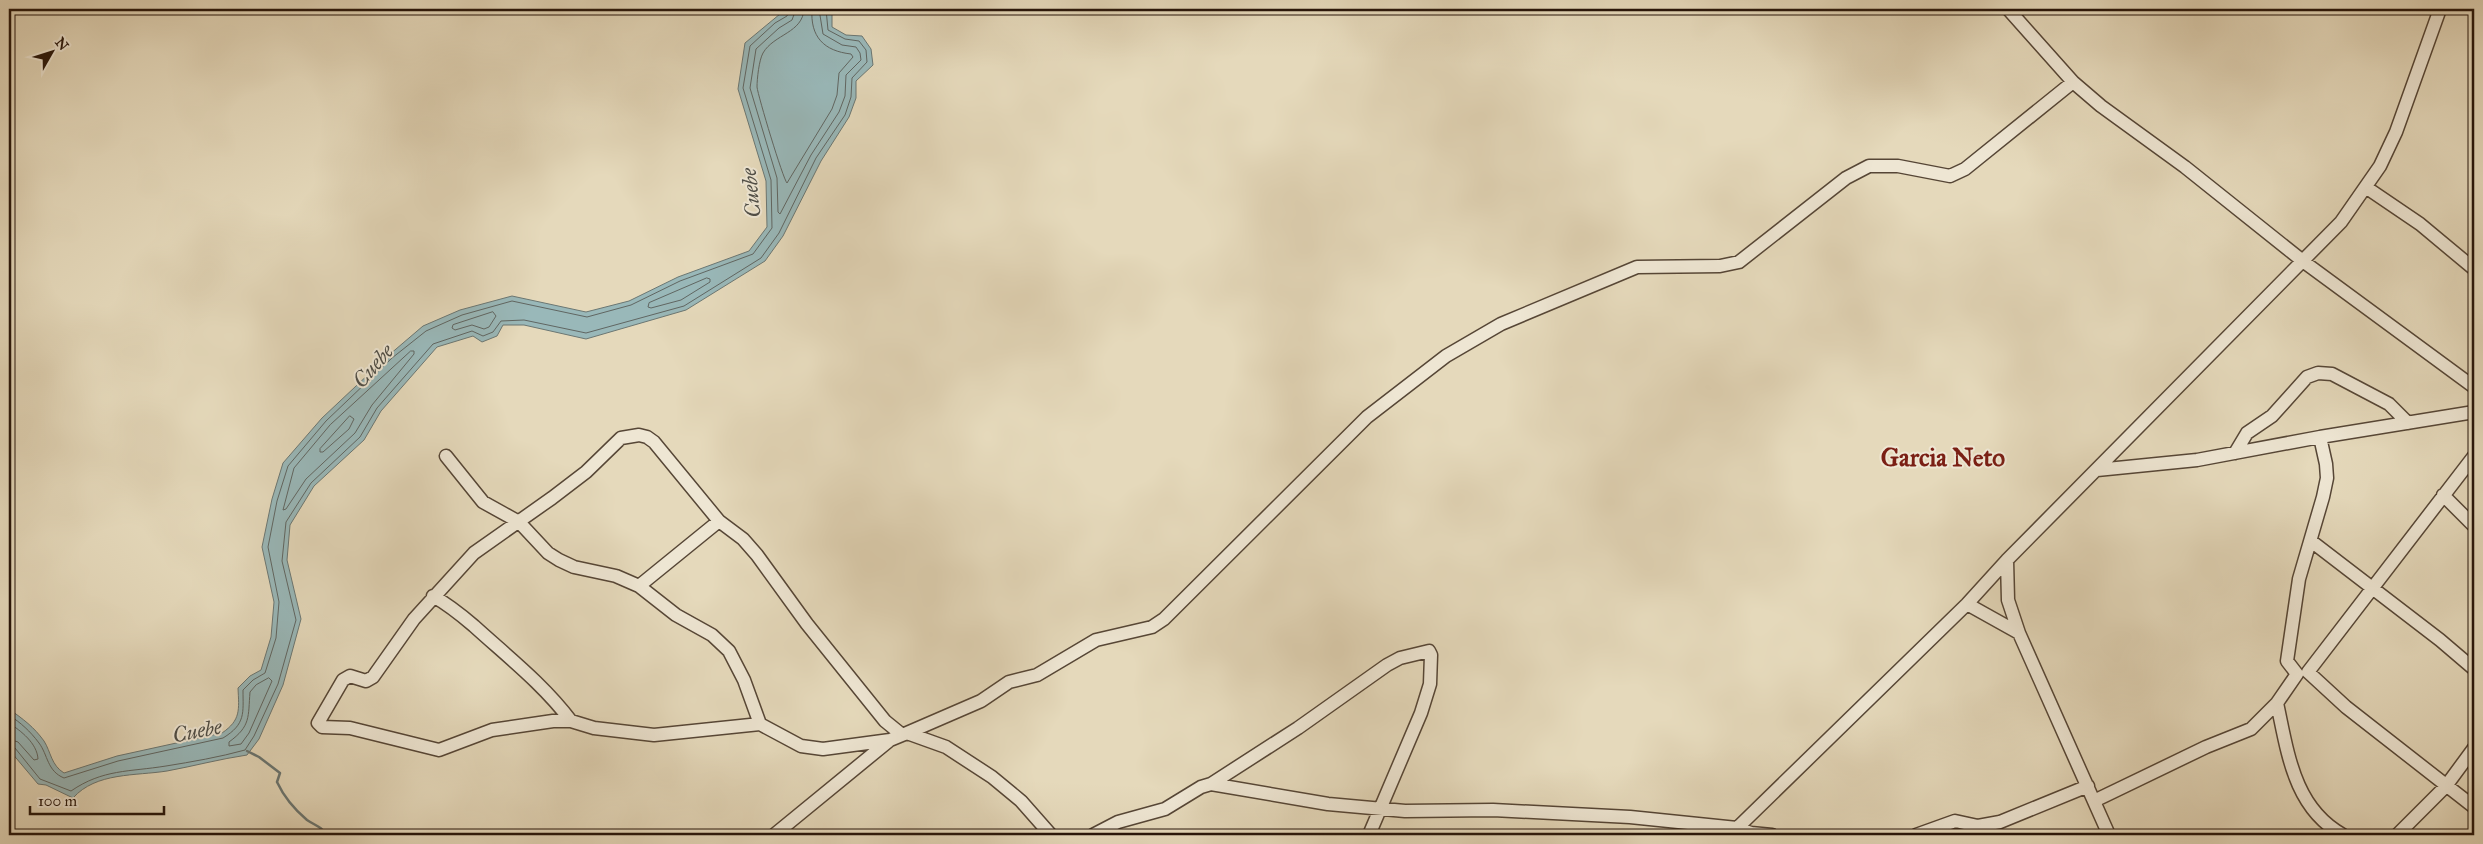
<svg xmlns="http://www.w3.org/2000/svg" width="2483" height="844" viewBox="0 0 2483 844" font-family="'IM FELL Great Primer',serif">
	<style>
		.water { fill: #99b8b9; stroke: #6b7773 }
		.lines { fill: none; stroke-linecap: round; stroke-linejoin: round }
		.shore { stroke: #606662; stroke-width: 1 }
		.stream { stroke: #6b7773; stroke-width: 2.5 }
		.minor-casing { stroke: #564636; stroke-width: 15 }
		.minor { stroke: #eee6d3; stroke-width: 12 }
		.labels { text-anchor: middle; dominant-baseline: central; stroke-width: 4; stroke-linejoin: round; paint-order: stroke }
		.water-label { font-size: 21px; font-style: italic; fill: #4f4e47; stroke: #eee6d3 }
		.district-label { font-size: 25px; font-weight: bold; fill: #7a1f14; stroke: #eee6d3 }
	</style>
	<rect width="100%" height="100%" fill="#e5d9bb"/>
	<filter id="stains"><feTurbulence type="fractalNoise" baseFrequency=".004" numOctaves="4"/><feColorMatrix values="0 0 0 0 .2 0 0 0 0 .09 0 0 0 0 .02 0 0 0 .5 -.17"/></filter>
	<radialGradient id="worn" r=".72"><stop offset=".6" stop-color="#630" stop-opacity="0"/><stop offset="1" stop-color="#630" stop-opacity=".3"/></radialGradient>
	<path class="water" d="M786,9H832V27L846,35L862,36L871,49L873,65L856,81V98L849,117L821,161L783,236L765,261L686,310L586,339L524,325H503L497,336L482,342L473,336L437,347L381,411L364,440L314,486L290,525L287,560L301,619L283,685L259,739L247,755C220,759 194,766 167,771C136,776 96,772 73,798L46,785L38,784L11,752L9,745V709C23,719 34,727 44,741C51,752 51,765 64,773L117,756L222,733C241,720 239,710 238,688L250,676L261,670L271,637L274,602L262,547L272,499L283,463L322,418L389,355L423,326L460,310L512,296L586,312L629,301L678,277L749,251L767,227L766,181L738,89L745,43Z"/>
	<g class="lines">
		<path class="shore" d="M796,9L792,20L779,28L756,49L750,88L777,178L778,212L780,214L811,155L839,112L845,96L846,75L861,60L860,53L856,47L842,45L823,34L819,9
			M804,9C803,33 774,34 763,53C759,60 757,79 757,87C758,96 783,179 787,183L832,109L837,95L839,73L853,57L851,54C824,51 810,37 812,9
			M707,278L710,279V282L681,300L651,308L648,307L649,303Z
			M493,312L496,316L489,327L484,329L472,325L455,330L452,328L453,325Z
			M411,351H414V354L372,405L355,433L306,479L286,509L283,510L294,468L330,425Z
			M350,416L354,419L349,429L323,452H320V449Z
			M269,678L272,681L249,733L241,744L229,746V742C251,726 248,717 250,692L256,685Z
			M9,715C21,723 30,731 39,743C48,755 47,771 64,778L118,761L223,738C246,724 243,713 243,690L253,680L265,673L276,638L279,602L268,547L277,501L288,466L326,421L392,358L426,331L462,315L512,301L587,317L631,305L680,281L753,254L772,228L771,180L743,88L750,46L775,23L787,16L790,9
			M9,723C21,731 37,743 38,759L34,760L18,742L9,739
			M9,746L15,748L40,779L71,791C103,769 129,772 166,766C191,762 220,757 245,750L254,736L278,684L296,620L282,561L286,522L311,483L360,437L377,408L433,344L472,331L483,336L493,332L501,321L524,320L586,333L684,306L761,258L779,233L816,158L845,115L851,97L852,78L867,62L866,50L859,41L845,39L828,30L826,9"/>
		<path class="stream" d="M247,751L259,757L280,773L277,782C284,797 294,809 307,820C314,825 323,827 326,835"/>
		<g class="minor-casing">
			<path id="minor" d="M2008,9L2073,82L2101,106L2185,167L2304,262L2474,387
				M2367,188L2420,224L2474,269
				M2320,437L2326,464L2327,478L2323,497L2299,579L2287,661L2297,674L2277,703C2288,754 2294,808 2343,835
				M2235,453L2247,433L2272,416L2307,377L2318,373L2332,374L2389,404L2408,423
				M446,456L483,502L519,522L548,553L559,560L574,567L616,576L639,586L676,615L712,635L729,651L744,680L760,724
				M2474,456L2308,672L2346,707L2474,807
				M2097,470L2197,460L2320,437L2474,412
				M2443,495L2474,526
				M2311,541L2440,640L2474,669
				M2007,560L2008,600L2019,633L2109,835
				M639,586L719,521
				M433,596C449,605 460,614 474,626C508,657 543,684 571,721
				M1967,604L2019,633
				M907,733L981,701L1009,682L1037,675L1096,640L1152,627L1164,619L1367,417L1446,356L1501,324L1637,267L1720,266L1739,262L1846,178L1869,166H1898L1950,176L1965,169L2073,82
				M901,734L885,721L807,624L757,555L743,539L719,521L654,442L647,437L639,435L621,438L586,472L552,498L474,553L414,619L373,677L366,681L350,676L343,680L318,723L322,727L350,728L439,750L492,730L553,721H571L594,728L654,735L760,724L801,746L823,749L890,740L907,733L946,747L992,777L1021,801L1051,835
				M1211,784L1298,728L1387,665L1400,658L1429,651L1431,655L1430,684L1421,713L1369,835
				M2094,801L2206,747L2251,729L2277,703
				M774,835L890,740
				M1093,835L1118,822L1165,809L1201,787L1211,784L1328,804L1405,811L1493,810L1630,817L1737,828L1751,833L1772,835
				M1730,835L1967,604L2007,560L2341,222L2380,166L2396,132L2440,9
				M1916,835L1955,821L1978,826L2000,822L2088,786
				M2397,835L2446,786L2474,748"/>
		</g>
		<use href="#minor" class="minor"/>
	</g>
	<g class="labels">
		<g class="water-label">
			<text transform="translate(751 193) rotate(-96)">Cuebe</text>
			<text transform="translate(373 366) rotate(-49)">Cuebe</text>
			<text transform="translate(197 731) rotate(-11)">Cuebe</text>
		</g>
		<g class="district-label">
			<text x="1943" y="457">Garcia Neto</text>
		</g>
	</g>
	<rect width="2483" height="844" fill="none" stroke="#e5d9bb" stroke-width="30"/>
	<rect x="10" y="10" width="2463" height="824" fill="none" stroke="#27150a" stroke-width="2.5"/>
	<rect x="15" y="15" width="2453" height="814" fill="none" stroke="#27150a"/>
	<g transform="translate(52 52) rotate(51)" stroke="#eee6d3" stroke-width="4" paint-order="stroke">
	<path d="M0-4L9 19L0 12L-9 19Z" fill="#27150a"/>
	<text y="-8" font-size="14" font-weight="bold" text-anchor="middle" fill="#27150a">N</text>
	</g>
	<path d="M30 806v8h134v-8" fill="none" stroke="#27150a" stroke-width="2.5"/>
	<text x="38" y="806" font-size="15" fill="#27150a" stroke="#eee6d3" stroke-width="4" paint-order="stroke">100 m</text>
	<rect width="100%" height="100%" filter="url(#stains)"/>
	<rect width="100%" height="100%" fill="url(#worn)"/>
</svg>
